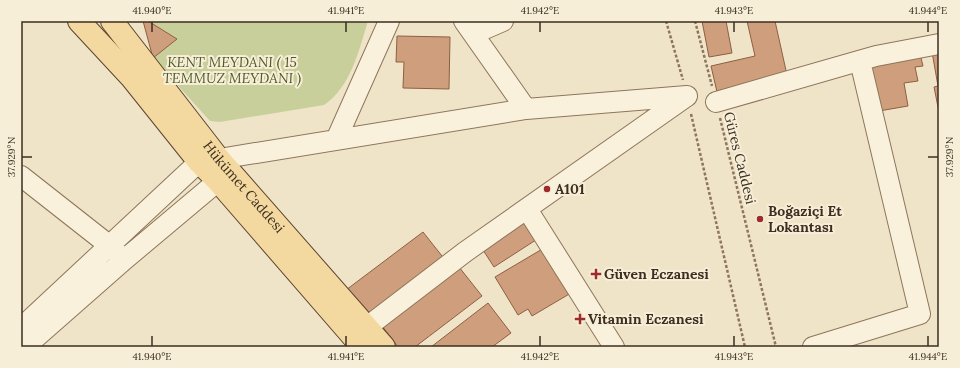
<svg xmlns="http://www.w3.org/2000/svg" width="960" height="368" viewBox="0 0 960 368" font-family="Lora,serif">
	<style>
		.green { fill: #c9cf9b }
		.building { fill: #cf9f7d; stroke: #8d5f41 }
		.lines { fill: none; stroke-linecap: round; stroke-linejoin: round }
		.minor-casing { stroke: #8d765c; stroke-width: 22 }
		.major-casing { stroke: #5b4430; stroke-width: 24 }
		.path { stroke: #8d765c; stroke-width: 2.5; stroke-dasharray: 3 2; stroke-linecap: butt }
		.minor { stroke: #faf1dc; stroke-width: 20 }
		.major { stroke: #f3d9a0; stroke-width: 22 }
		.ticks { fill: none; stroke: #3d2e20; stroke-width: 1.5 }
		.poi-dot { fill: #9e2a2b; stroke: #f7eed8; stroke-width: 1.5 }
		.labels { text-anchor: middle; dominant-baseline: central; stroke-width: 4; stroke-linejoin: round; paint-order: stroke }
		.park-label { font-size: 14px; font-style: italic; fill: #4d5a26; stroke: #f7eed8 }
		.street-label { font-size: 14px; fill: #3d2e20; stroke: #f7eed8 }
		.poi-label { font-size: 14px; font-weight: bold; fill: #3d2e20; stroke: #f7eed8; text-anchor: start }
		.neatline { fill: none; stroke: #3d2e20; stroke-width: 1.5 }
		.ticks-label { font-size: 10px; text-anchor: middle; fill: #3d2e20 }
	</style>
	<rect width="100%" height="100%" fill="#f0e4c8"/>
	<path class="green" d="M148,21H368C359,50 351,87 324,105L220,122L210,121L153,58Z"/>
	<path class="building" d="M143,21H148L177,39L153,58Z
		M702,21H726L732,53L709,57Z
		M747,21H775L787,75L717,92L711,66L755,56Z
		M397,36L450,37L449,89L403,88L404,62H396Z
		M939,50V107H938L934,87L938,86L932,52Z
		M920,54L923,66L915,67L918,81L904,83L908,106L879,111L870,63Z
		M528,220L539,238L494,267L483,250Z
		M423,232L446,261L369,320L346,290Z
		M544,248L571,293L532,316L528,309L518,315L495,277Z
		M459,267L482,296L415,347H398L382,326Z
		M488,303L511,333L492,347H431Z"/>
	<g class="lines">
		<g class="minor-casing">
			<path id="minor" d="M464,21L526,109
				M473,34L503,21
				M716,102L876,56L939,44
				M336,140L389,21
				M219,159L526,109L687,96
				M21,176L110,246L119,255
				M527,209L614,347
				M367,327L465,252L687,96
				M21,328L199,162
				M25,347L124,260L218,181
				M813,347L920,314L860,61"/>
		</g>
		<g class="major-casing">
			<g id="major">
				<path d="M79,21L131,77L199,162L218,181L362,347"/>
				<path id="s1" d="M112,21L219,159L384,347"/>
			</g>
		</g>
		<path class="path" d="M666,21L683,80
			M695,21L712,86
			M691,114L745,347
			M720,118L776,347"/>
		<use href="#minor" class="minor"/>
		<use href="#major" class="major"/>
	</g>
	<path class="ticks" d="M152,22V32M346,22V32M540,22V32M734,22V32M928,22V32M22,157H32M928,157H938M152,336V346M346,336V346M540,336V346M734,336V346M928,336V346"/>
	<g class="poi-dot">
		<circle cx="547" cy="189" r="4"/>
		<circle cx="760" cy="219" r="4"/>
		<path d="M594 268h4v4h4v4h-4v4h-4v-4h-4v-4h4z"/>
		<path d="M578 313h4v4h4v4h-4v4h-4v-4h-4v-4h4z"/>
	</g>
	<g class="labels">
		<g class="park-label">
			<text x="232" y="62">KENT MEYDANI ( 15<tspan x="232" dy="16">TEMMUZ MEYDANI )</tspan></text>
		</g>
		<g class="street-label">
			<text transform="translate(740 158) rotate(76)">Güres Caddesi</text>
			<text stroke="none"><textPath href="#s1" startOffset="212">Hükümet Caddesi</textPath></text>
		</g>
		<g class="poi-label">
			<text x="555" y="189">A101</text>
			<text x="768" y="211">Boğaziçi Et<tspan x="768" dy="16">Lokantası</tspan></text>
			<text x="604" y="274">Güven Eczanesi</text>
			<text x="588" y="319">Vitamin Eczanesi</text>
		</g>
	</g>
	<rect width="960" height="368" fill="none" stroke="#f7eed8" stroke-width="44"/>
	<rect x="22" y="22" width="916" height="324" class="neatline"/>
	<g class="ticks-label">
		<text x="152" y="14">41.940°E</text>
		<text x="346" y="14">41.941°E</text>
		<text x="540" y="14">41.942°E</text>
		<text x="734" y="14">41.943°E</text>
		<text x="928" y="14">41.944°E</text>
		<text transform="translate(11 157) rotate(-90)" y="4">37.929°N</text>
		<text transform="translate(949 157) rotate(-90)" y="4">37.929°N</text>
		<text x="152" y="360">41.940°E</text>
		<text x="346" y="360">41.941°E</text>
		<text x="540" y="360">41.942°E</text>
		<text x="734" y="360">41.943°E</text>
		<text x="928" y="360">41.944°E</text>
	</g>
</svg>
